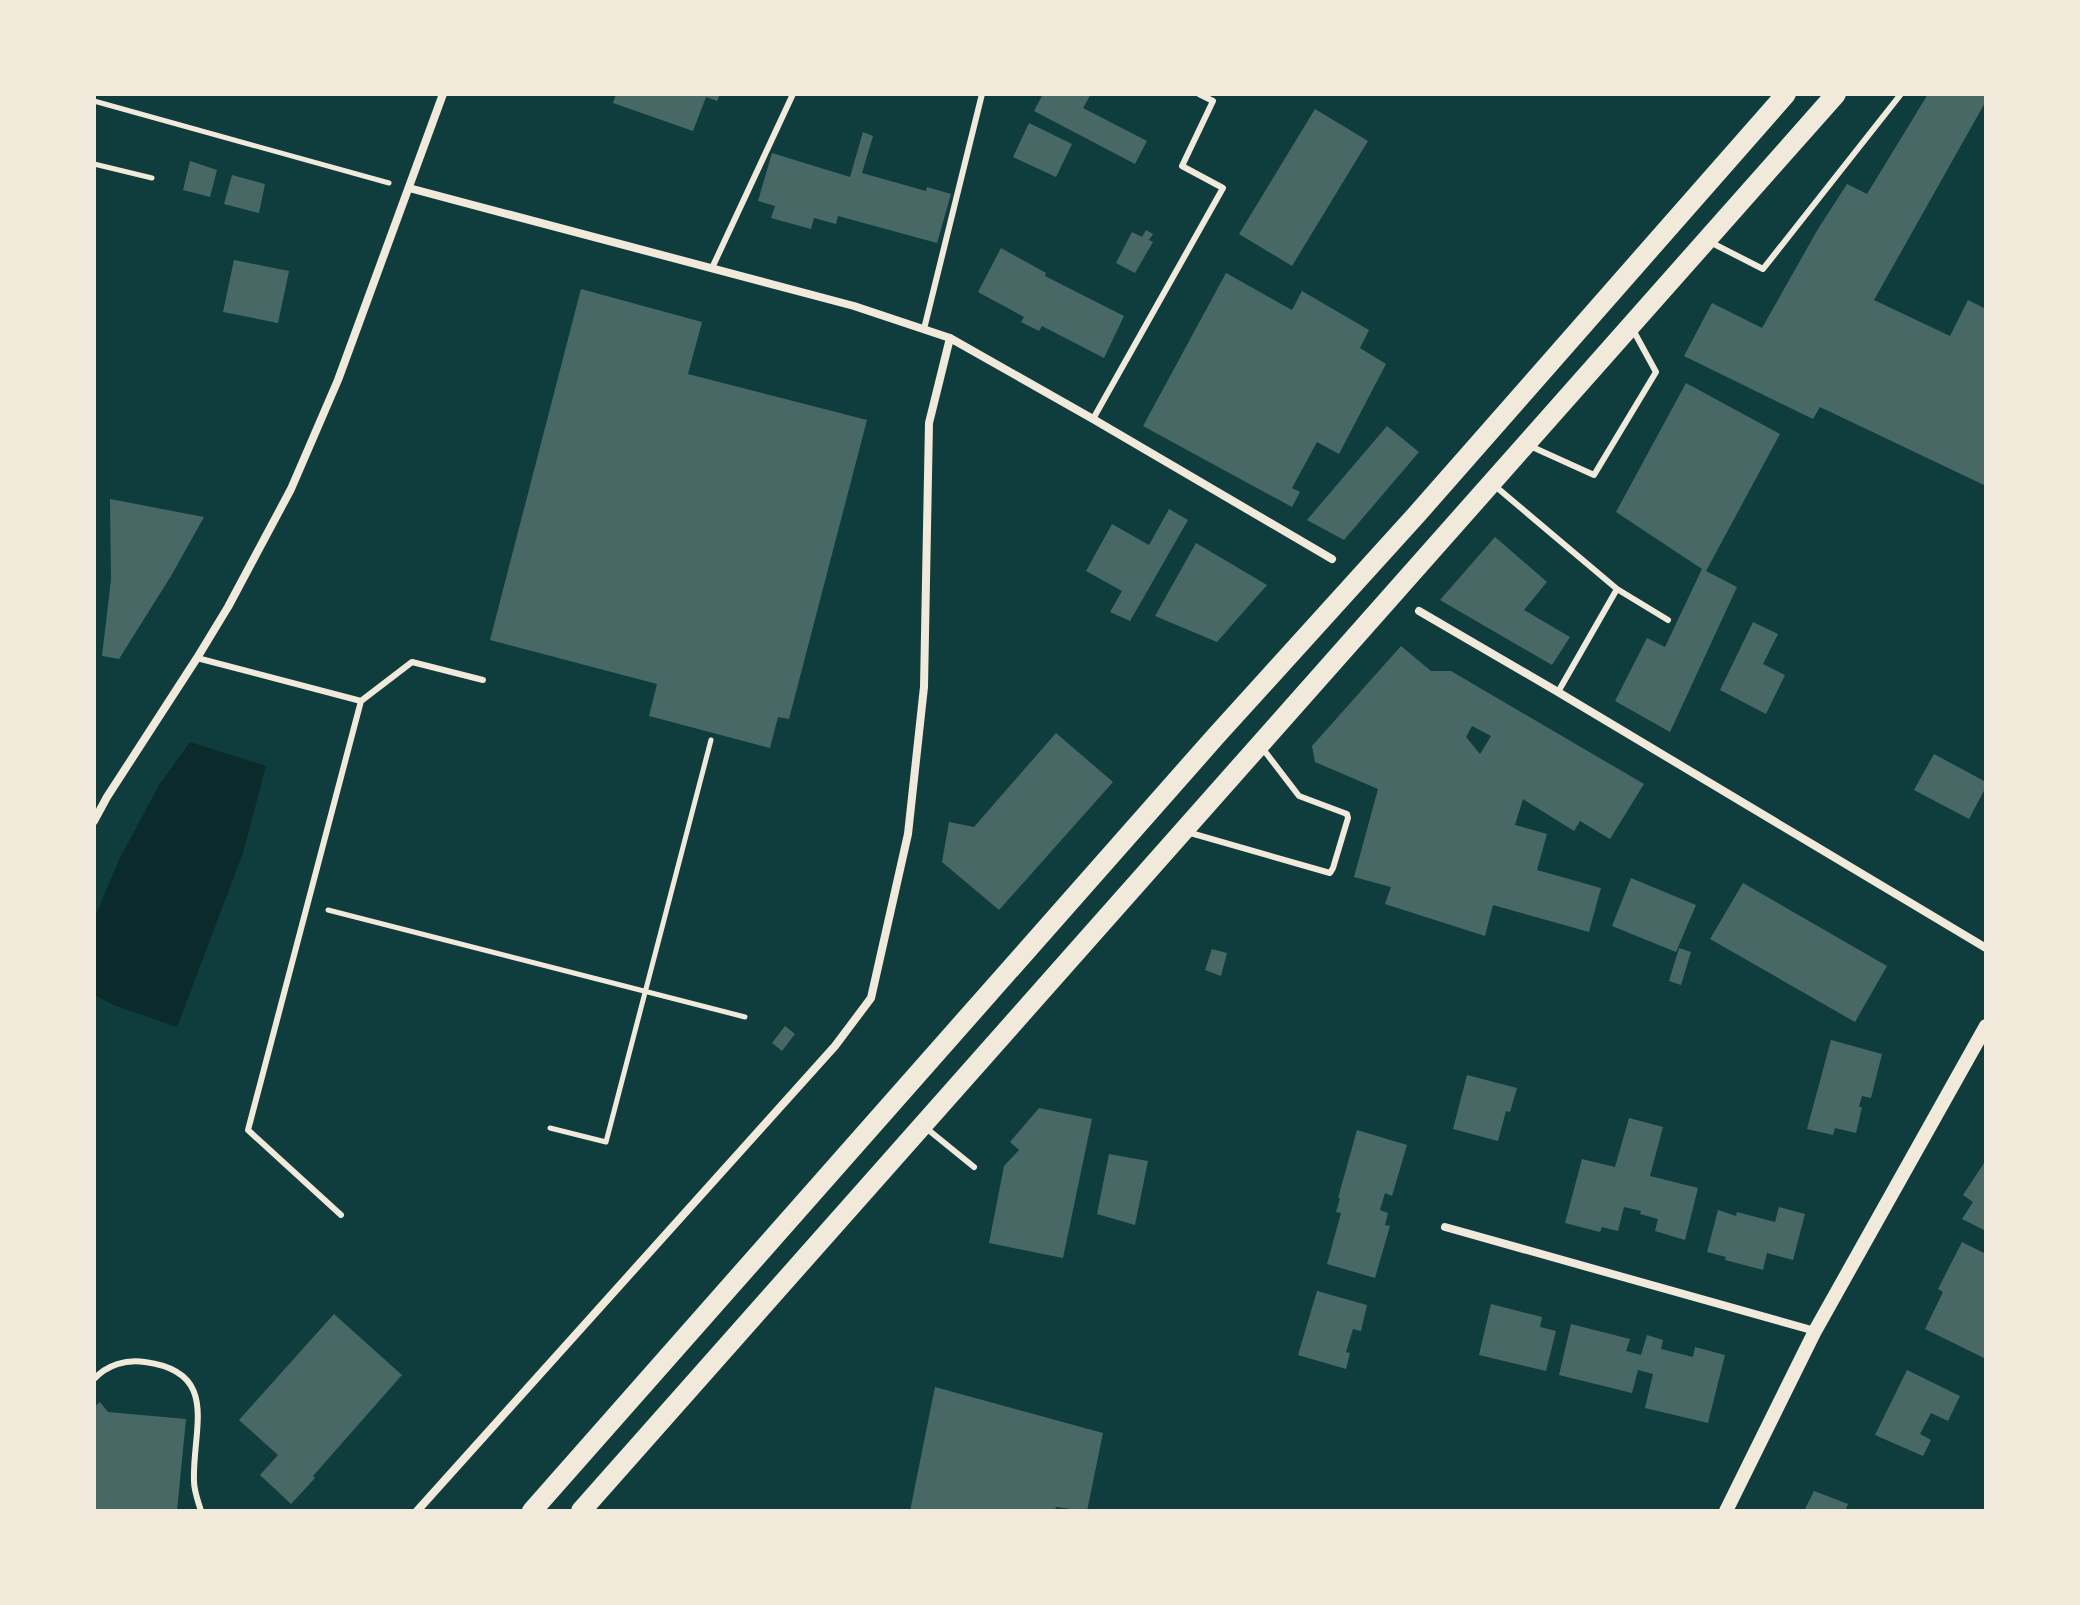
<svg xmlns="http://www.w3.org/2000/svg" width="2080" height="1605" viewBox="0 0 2080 1605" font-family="Barlow,sans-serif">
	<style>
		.water { fill: #0a2a2b }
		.building { fill: #486865; fill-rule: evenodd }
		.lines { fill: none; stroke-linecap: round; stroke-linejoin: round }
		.path { stroke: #f1e9da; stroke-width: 5 }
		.service { stroke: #f1e9da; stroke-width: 6 }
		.minor { stroke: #f1e9da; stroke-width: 8 }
		.tertiary { stroke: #f1e9da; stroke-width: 14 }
		.primary { stroke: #f1e9da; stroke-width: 20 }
	</style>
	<rect width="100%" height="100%" fill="#0f3d3e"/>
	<path class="water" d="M190,742L266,766L243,853L177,1027L116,1006L94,995V919L119,860L159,785Z"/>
	<path class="building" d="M616,94H720L717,101L706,97L693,131L613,103Z
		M1043,94H1091L1083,108L1147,141L1135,164L1034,111Z
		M1928,94H1986V101L1874,300L1950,336L1968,300L1986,309V486L1820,407L1813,419L1684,356L1712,303L1762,328L1818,229L1847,184L1867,194Z
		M1315,109L1368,141L1292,266L1239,234Z
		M1029,123L1072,144L1056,177L1013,157Z
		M863,132L873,136L862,173L926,191L927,187L951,194L937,243L838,216L836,224L814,218L811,229L771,218L775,206L758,201L772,153L850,177Z
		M190,161L217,170L210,197L183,190Z
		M232,175L265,184L259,213L224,204Z
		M1146,230L1153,234L1149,240L1153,242L1135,273L1116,263L1132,232L1142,237Z
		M1001,248L1046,273L1045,276L1124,316L1104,358L1042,326L1039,331L1021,322L1024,317L978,292Z
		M234,260L289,271L278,323L223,312Z
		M1226,273L1292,310L1302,291L1369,330L1360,348L1386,364L1339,454L1317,442L1292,488L1300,492L1292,507L1143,426Z
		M581,289L702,322L688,374L867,420L789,719L778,717L770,748L649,716L657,684L490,640Z
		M1686,383L1780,434L1706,571L1737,587L1670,732L1615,701L1647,638L1665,647L1702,569L1616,512Z
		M1387,426L1419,452L1344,540L1307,520Z
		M110,499L204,517L171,576L119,659L102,656L111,580Z
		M1169,509L1188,520L1141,602L1130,621L1110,612L1122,591L1086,571L1112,524L1149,545Z
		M1495,537L1547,582L1524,610L1570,637L1552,665L1440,600Z
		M1196,543L1267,585L1217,642L1155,616Z
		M1753,622L1778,634L1763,664L1785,675L1766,714L1720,690Z
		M1401,646L1431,671H1451L1644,784L1610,839L1580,821L1574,831L1523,799L1515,825L1547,834L1537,870L1601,888L1589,932L1493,905L1485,936L1385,904L1391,887L1354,877L1378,789L1315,762L1312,746ZM1472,726L1491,736L1480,754L1466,737Z
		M1056,733L1113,782L999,910L942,862L949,822L974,827Z
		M1934,754L1986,782V787L1969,819L1914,790Z
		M1631,878L1696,905L1676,952L1612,926Z
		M1743,883L1887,966L1855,1022L1710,939Z
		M1679,948L1691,952L1681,985L1669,981Z
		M1212,949L1227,953L1221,976L1205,970Z
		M785,1026L795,1034L782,1051L772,1043Z
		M1831,1040L1882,1054L1871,1098L1862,1096L1859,1107H1862L1856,1133L1835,1128L1833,1135L1807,1129Z
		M1467,1075L1517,1088L1510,1112L1506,1111L1498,1141L1453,1129Z
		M1039,1108L1092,1119L1063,1258L989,1243L1004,1166L1019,1150L1010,1142Z
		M1629,1118L1663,1127L1650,1176L1698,1188L1685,1240L1655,1231L1658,1219L1640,1214L1641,1211L1624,1207L1618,1231L1602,1227L1600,1232L1565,1223L1582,1159L1615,1167Z
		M1357,1130L1407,1145L1392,1196L1385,1193L1380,1210L1388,1213L1385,1225L1390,1226L1375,1278L1327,1264L1341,1213L1336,1212L1340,1198H1338Z
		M1109,1154L1148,1161L1135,1225L1097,1214Z
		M1986,1160V1231L1962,1219L1973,1202L1963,1195Z
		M1779,1207L1805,1214L1793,1260L1767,1253L1763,1270L1725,1260L1726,1257L1707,1252L1718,1210L1736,1216L1737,1212L1775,1222Z
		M1962,1242L1986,1254V1359L1925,1329L1943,1292L1938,1289Z
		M1317,1291L1367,1305L1361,1331L1353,1329L1346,1352L1350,1353L1346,1369L1298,1355Z
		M1491,1304L1542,1317L1540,1327L1556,1331L1546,1371L1479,1355Z
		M334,1314L402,1375L313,1476L315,1478L291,1504L260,1475L278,1455L239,1420Z
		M1571,1324L1630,1339L1626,1351L1641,1355L1647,1335L1663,1340L1661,1349L1693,1357L1695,1347L1725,1355L1708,1423L1645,1408L1653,1374L1638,1370L1632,1393L1559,1375Z
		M1907,1370L1960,1396L1948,1421L1931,1413L1920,1434L1931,1440L1923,1456L1875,1435Z
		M935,1387L1103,1433L1087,1511L1056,1507L1055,1511H910Z
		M100,1402L108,1412L186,1419L177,1511H94V1407Z
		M1814,1491L1848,1504L1845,1511H1804Z"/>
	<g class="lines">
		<path class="path" d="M94,101L389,183
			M94,164L152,178
			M328,910L745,1017
			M550,1128L606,1142L711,740"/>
		<path class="service" d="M1710,242L1763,269L1901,94
			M712,268L793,94
			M924,329L982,94
			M1093,419L1223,188L1182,166L1213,101L1199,94
			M1530,446L1594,475L1656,372L1632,328
			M1495,486L1617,589L1668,620
			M197,658L361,701
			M1558,692L1617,589
			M1187,832L1330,873L1333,868L1348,818L1347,814L1299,796L1263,749
			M926,1128L974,1167
			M341,1215L248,1130L361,701L412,662L483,680
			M94,1379C107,1365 126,1359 145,1362C221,1372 192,1429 194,1481C194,1491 198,1501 201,1511"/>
		<path class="minor" d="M409,188L854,306L950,338L1093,419L1332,559
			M1419,611L1558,692L1986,948
			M94,821L107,797L197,658L228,607L291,489L338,380L443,94
			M1445,1227L1815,1331
			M417,1511L835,1046L871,998L908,834L924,687L929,423L950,338"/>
		<path class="tertiary" d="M1726,1511L1815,1331L1986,1026"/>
		<path class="primary" d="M532,1511L1215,737L1418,513L1786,94
			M581,1511L1836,94"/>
	</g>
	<rect width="2080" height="1605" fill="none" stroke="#f1e9da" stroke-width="192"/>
</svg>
